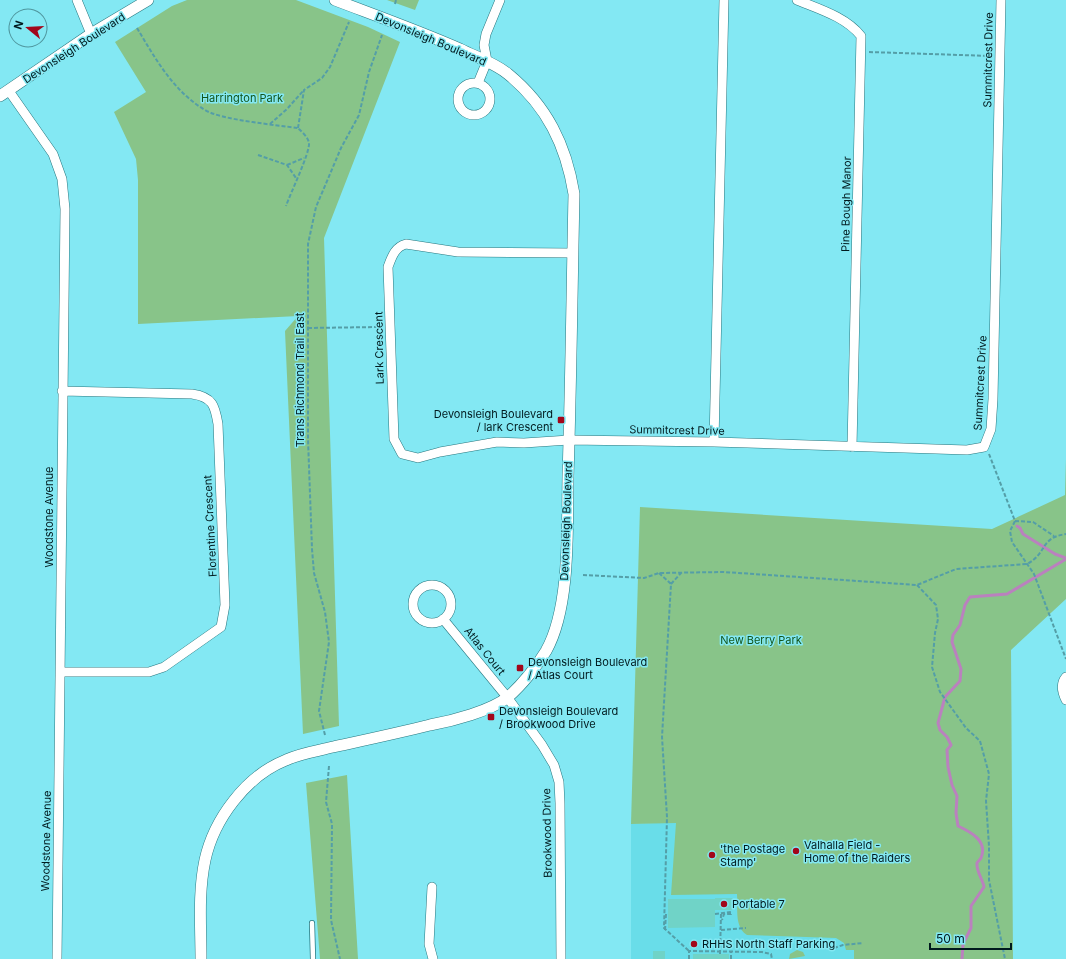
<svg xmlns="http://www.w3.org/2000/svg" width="1066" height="959" viewBox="0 0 1066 959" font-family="Inter,sans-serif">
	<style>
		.built { fill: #69dde9 }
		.green { fill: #88c489 }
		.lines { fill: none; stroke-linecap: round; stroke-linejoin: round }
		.stream { stroke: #ba81be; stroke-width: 3 }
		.building { fill: #70d3c7 }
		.service-casing { stroke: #27777f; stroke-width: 6 }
		.minor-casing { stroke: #27777f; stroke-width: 10 }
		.tertiary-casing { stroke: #27777f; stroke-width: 12 }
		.path { stroke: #549ea7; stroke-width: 2; stroke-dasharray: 4 2; stroke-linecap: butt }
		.service { stroke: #fff; stroke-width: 4.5 }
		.minor { stroke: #fff; stroke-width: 9 }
		.tertiary { stroke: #fff; stroke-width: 11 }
		.poi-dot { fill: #a2061a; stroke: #83e8f3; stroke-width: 1.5 }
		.labels { text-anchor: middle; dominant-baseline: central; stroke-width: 3; stroke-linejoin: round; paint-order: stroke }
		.street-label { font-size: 11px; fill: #001a1e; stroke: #83e8f3 }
		.park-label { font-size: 11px; fill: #13551b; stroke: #83e8f3 }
		.poi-label { font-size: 11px; fill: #001a1e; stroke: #83e8f3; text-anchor: start }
	</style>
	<rect width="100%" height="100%" fill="#83e8f3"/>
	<path class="built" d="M682,822L898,959H631V824Z"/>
	<path class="green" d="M187,0H296L368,27L400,42L324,238L339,726L303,734L285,331L298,316L138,324V180L136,159L114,112L146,92L115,42L172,6Z
		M387,0H419L415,10Z
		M1066,459V599L1011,650L1013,959H854V950H846L844,943L836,938L747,935C734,927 738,908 737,894L671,895L676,823L631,824L640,507L992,529L1065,495Z
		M347,775L358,959H320L306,783Z
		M797,950L803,952L805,956L789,959L790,954Z"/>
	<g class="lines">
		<path class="stream" d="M1017,526L1020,528L1023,534L1055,554L1066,558
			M962,959L963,944L971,928V906L984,887C983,880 976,871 977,863C978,861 980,860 981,858C988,841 971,832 958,826L956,813L957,796L952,785L948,767L947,750L951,745L947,737L940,730L938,723L945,697L960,681L961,669L952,642L953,635L960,625L965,605L970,597L1007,594L1066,559"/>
	</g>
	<path class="building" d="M715,898H733V910H715V927L668,928V899H715Z
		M653,951H665V959H653Z
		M693,954H729V959H693Z"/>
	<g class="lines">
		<g class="service-casing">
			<path id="service" d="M312,923L313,959"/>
		</g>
		<g class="minor-casing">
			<path id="minor" d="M77,0L91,34
				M797,0C819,9 846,17 861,36L852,447
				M458 99a16 16 0 1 1 32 0a16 16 0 1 1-32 0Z
				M478,83L487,61L484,45L486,34L500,0
				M9,91L53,154L62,179L65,209L57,959
				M572,253L458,252L406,244C395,247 392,256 388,267L394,439L402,454L418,458L440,452L497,442L524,443L569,440L714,442L967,450L984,447L991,429L993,399L1001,0
				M714,442L724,0
				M413 604a19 19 0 1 1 38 0a19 19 0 1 1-38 0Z
				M443,619L507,697L542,745L554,765L559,782L560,803L561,959
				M60,672H149L164,667L221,627L225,605L218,424C215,406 213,397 192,394L62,391
				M1066,677C1060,684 1062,692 1066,700
				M432,887L429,944L433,959"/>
		</g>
		<g class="tertiary-casing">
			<path id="tertiary" d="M0,96L91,34L148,0
				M201,959C201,926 198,893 205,860C214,819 246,776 286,760C301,753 317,751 333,747C365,740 398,733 430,725C452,721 491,711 508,697C522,685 537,666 546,651C571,607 567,526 568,476C571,382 572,288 574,194C566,145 547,106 508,74C495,63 476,57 460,49C419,31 377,16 335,0"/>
		</g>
		<path class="path" d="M395,4L396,0
			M137,28C155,58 173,91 205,110C221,120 277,125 298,128C302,132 308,137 309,143C310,153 290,194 286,206
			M869,52L991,56
			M270,124L287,109L303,91
			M298,128L304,90L322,78L330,67L349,22
			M258,155L287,165L296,178
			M287,165L304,158
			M308,328L381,327
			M989,454L1015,521L1010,531L1012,542L1034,574L1066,659
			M1015,521L1033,522L1054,536
			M659,573L671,584L662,737L667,817L664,928L689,951
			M583,575L644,578L659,573L724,572L917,585L956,569L1027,564C1048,553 1039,538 1066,534
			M671,584L681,573
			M917,585L936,605L938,619L935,633L932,667L940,692L966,728L980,741L989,774L986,801L989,846V880L1005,959
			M325,735L319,711L329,642L325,612L314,573L312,549L308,439V244L316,207L341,148L359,115L369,72L382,35
			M329,766L326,802L332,824L331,920L340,959
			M715,914L731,912V914H724L722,920
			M665,930L666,914H668
			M721,930L746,928
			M834,948L843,945L863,943
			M720,954L721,914
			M689,959V951L762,952L771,954L772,959
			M731,959V951"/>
		<use href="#service" class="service"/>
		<use href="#minor" class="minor"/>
		<use href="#tertiary" class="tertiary"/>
	</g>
	<g class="poi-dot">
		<rect x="557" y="416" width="8" height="8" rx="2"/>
		<rect x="516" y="664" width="8" height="8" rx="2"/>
		<rect x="487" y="713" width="8" height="8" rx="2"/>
		<circle cx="796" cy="851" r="4"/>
		<circle cx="712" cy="855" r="4"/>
		<circle cx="724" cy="904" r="4"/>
		<circle cx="694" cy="944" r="4"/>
	</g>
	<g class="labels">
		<g class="street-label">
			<text transform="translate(431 39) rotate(23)">Devonsleigh Boulevard</text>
			<text transform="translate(74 48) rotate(-33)">Devonsleigh Boulevard</text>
			<text transform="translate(988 60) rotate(-89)">Summitcrest Drive</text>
			<text transform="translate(846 204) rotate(-89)">Pine Bough Manor</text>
			<text transform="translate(379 348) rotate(-91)">Lark Crescent</text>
			<text transform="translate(300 380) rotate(-90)">Trans Richmond Trail East</text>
			<text transform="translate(980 383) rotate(-87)">Summitcrest Drive</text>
			<text transform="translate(677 430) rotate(1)">Summitcrest Drive</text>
			<text transform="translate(49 517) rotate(-90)">Woodstone Avenue</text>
			<text transform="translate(566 521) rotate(-88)">Devonsleigh Boulevard</text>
			<text transform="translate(210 526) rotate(-93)">Florentine Crescent</text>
			<text transform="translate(485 651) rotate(51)">Atlas Court</text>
			<text transform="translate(547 833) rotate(-91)">Brookwood Drive</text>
			<text transform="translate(46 841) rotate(-89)">Woodstone Avenue</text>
		</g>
		<g class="park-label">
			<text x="242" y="98">Harrington Park</text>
			<text x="761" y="640">New Berry Park</text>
		</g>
		<g class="poi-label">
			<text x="553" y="414" text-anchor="end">Devonsleigh Boulevard<tspan x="553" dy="13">/ lark Crescent</tspan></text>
			<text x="528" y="662">Devonsleigh Boulevard<tspan x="528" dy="13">/ Atlas Court</tspan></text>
			<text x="499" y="711">Devonsleigh Boulevard<tspan x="499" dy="13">/ Brookwood Drive</tspan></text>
			<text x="804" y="845">Valhalla Field -<tspan x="804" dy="13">Home of the Raiders</tspan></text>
			<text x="720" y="849">'the Postage<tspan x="720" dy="13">Stamp'</tspan></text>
			<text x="732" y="904">Portable 7</text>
			<text x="702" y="944">RHHS North Staff Parking</text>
		</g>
	</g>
	<g transform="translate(28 28) rotate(288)"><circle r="19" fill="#83e8f3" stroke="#4f969e"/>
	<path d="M0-3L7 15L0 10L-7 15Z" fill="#a2061a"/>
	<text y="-6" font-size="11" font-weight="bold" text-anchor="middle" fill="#001a1e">N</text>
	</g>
	<path d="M930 943v6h81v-6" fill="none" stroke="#001a1e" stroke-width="2"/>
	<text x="936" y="943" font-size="12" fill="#001a1e" stroke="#83e8f3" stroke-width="3" paint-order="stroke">50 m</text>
</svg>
